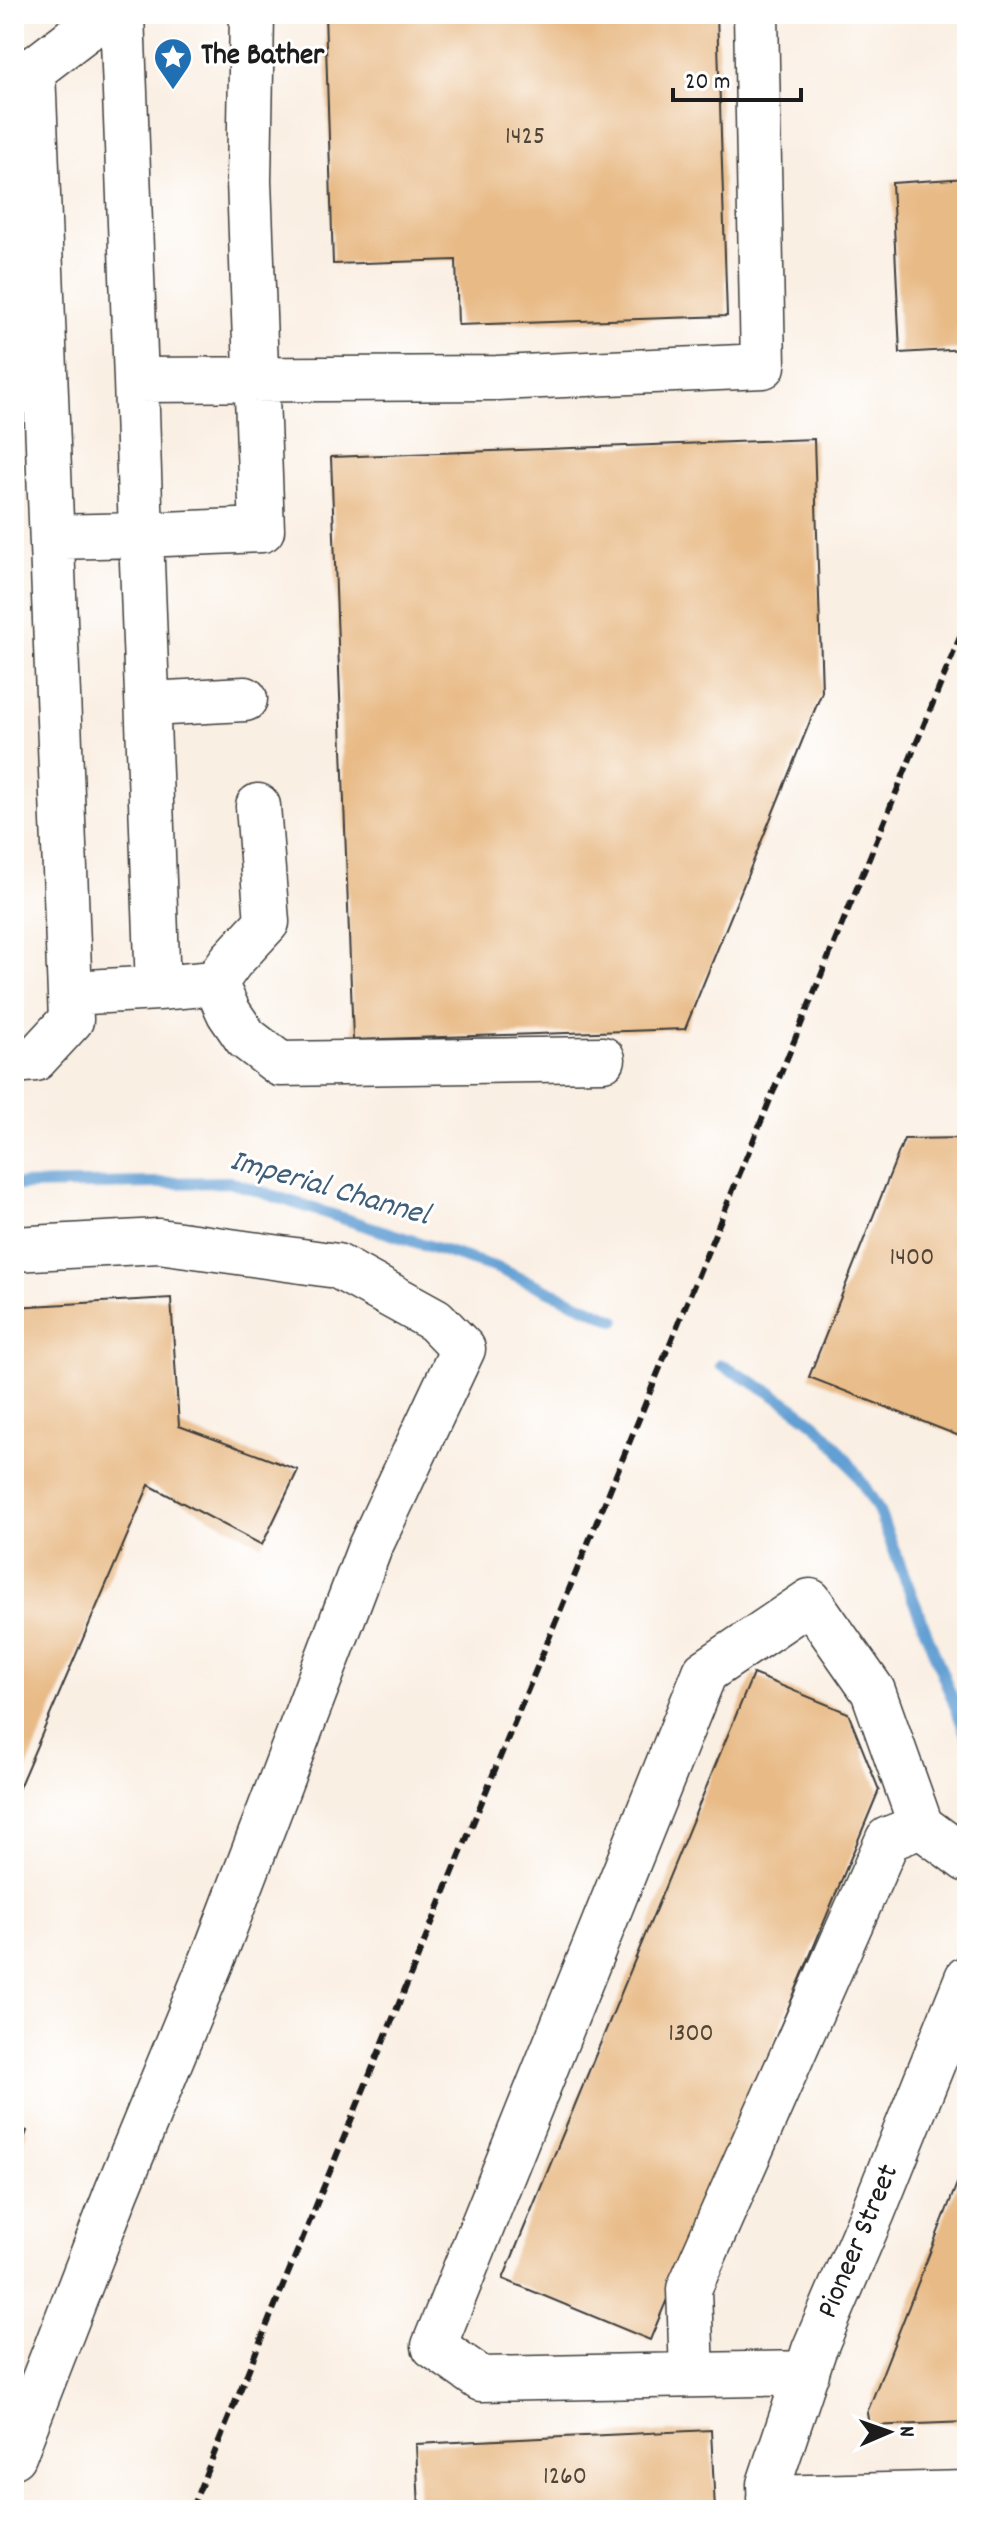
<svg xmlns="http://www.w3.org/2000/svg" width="981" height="2524" viewBox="0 0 981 2524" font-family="Dekko,sans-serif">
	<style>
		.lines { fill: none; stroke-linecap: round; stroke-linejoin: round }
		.stream { stroke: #629fd3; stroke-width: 12 }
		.building { fill: #e8ba85 }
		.minor-casing { stroke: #3d3c3a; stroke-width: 47 }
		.minor { stroke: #fff; stroke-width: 44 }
		.rail { stroke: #1c1c1c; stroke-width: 6; stroke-dasharray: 12 6; stroke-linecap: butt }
		.labels { text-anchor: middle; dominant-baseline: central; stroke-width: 6; stroke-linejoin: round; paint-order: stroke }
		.number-label { font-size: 26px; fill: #4f4436 }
		.poi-label { font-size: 30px; font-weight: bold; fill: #1c1c1c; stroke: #fff; text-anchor: start }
		.street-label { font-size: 30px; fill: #1c1c1c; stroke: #fff }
		.water-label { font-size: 32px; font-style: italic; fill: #3f5e78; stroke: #fff }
	</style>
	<rect width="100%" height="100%" fill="#fff"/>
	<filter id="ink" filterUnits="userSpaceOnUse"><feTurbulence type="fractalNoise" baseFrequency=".0125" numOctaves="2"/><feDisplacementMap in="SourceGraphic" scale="16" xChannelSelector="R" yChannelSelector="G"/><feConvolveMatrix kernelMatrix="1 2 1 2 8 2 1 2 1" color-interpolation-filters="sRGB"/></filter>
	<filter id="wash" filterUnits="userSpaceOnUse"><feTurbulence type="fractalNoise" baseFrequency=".006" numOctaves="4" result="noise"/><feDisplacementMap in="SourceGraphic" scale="32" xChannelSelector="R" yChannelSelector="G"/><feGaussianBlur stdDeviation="1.8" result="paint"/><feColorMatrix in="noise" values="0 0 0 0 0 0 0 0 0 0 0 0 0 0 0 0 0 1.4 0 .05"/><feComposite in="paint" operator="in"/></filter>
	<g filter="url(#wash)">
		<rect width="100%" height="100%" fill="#faefe3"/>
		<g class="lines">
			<path class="stream" d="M14,1185L230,1182L497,1268L615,1320
				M721,1365C752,1381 791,1403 817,1426C841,1448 860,1479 877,1507L967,1736"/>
		</g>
		<g id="blocks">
			<path class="building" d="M325,14H717L727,316L458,325L456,260L333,264Z
				M967,178V347L966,349L900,353L892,183Z
				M814,439L822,692L685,1029L353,1040L331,457Z
				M967,1138V1439L809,1377L904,1139Z
				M171,1298L179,1426L298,1470L262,1545L149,1485L14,1799V1307Z
				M753,1674L848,1713L879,1790L650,2340L503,2279Z
				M14,2125L27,2131L14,2166Z
				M967,2158V2422L869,2426L867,2413Z
				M711,2430L715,2510H419L416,2444Z"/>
		</g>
	</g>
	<g filter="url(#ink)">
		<use href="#blocks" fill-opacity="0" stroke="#3d3c3a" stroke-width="2"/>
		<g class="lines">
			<g class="minor-casing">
				<path id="minor" d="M122,14L136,380L497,378L763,366L756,14
					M14,70H33L106,14
					M52,537L141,535L136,380
					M148,704L245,699
					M215,983L231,961L267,922L258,806
					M158,988L215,983L229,1013L246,1038L280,1064L603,1059
					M70,993L158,988L141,535L262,530L249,181L252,14
					M14,1061L35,1059L71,1020L33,70
					M14,1249L159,1241L337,1266L435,1320L463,1349L370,1547L217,1948L117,2191L14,2456
					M807,2373L481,2379L434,2346L705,1672L810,1601L873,1691L921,1826L967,1860
					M692,2375L689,2289L888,1839L921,1826
					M769,2498L967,2493
					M770,2510L769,2484L814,2350L873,2212L967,1978"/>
			</g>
			<use href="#minor" class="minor"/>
			<path class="rail" d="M191,2510L967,620"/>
		</g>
	</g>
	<defs>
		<g id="sight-pin" transform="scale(2)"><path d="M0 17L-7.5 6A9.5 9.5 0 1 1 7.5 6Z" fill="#1f6fb2" stroke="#fff"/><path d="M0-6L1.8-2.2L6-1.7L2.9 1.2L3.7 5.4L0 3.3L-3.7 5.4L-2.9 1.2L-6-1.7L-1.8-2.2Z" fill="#fff"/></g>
	</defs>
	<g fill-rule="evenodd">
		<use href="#sight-pin" x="173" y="57"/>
	</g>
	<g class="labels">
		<g class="number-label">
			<text x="525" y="137">1425</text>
			<text x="912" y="1258">1400</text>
			<text x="691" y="2034">1300</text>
			<text x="565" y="2477">1260</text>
		</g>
		<g class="poi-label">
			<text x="201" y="57">The Bather</text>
		</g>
		<g class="street-label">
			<text transform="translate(860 2242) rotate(-67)">Pioneer Street</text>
		</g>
		<g class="water-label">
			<text transform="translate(329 1190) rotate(16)">Imperial Channel</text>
		</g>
	</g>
	<rect width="981" height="2524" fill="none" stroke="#fff" stroke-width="48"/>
	<g transform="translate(889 2432) rotate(88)" stroke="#ffffff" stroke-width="6" paint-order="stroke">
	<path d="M0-6L14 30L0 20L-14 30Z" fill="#1c1c1c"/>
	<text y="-12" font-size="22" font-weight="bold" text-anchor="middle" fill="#1c1c1c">N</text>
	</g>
	<path d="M673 88v12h128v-12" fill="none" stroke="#1c1c1c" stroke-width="4"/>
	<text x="685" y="88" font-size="24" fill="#1c1c1c" stroke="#ffffff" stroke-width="6" paint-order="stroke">20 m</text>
</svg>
